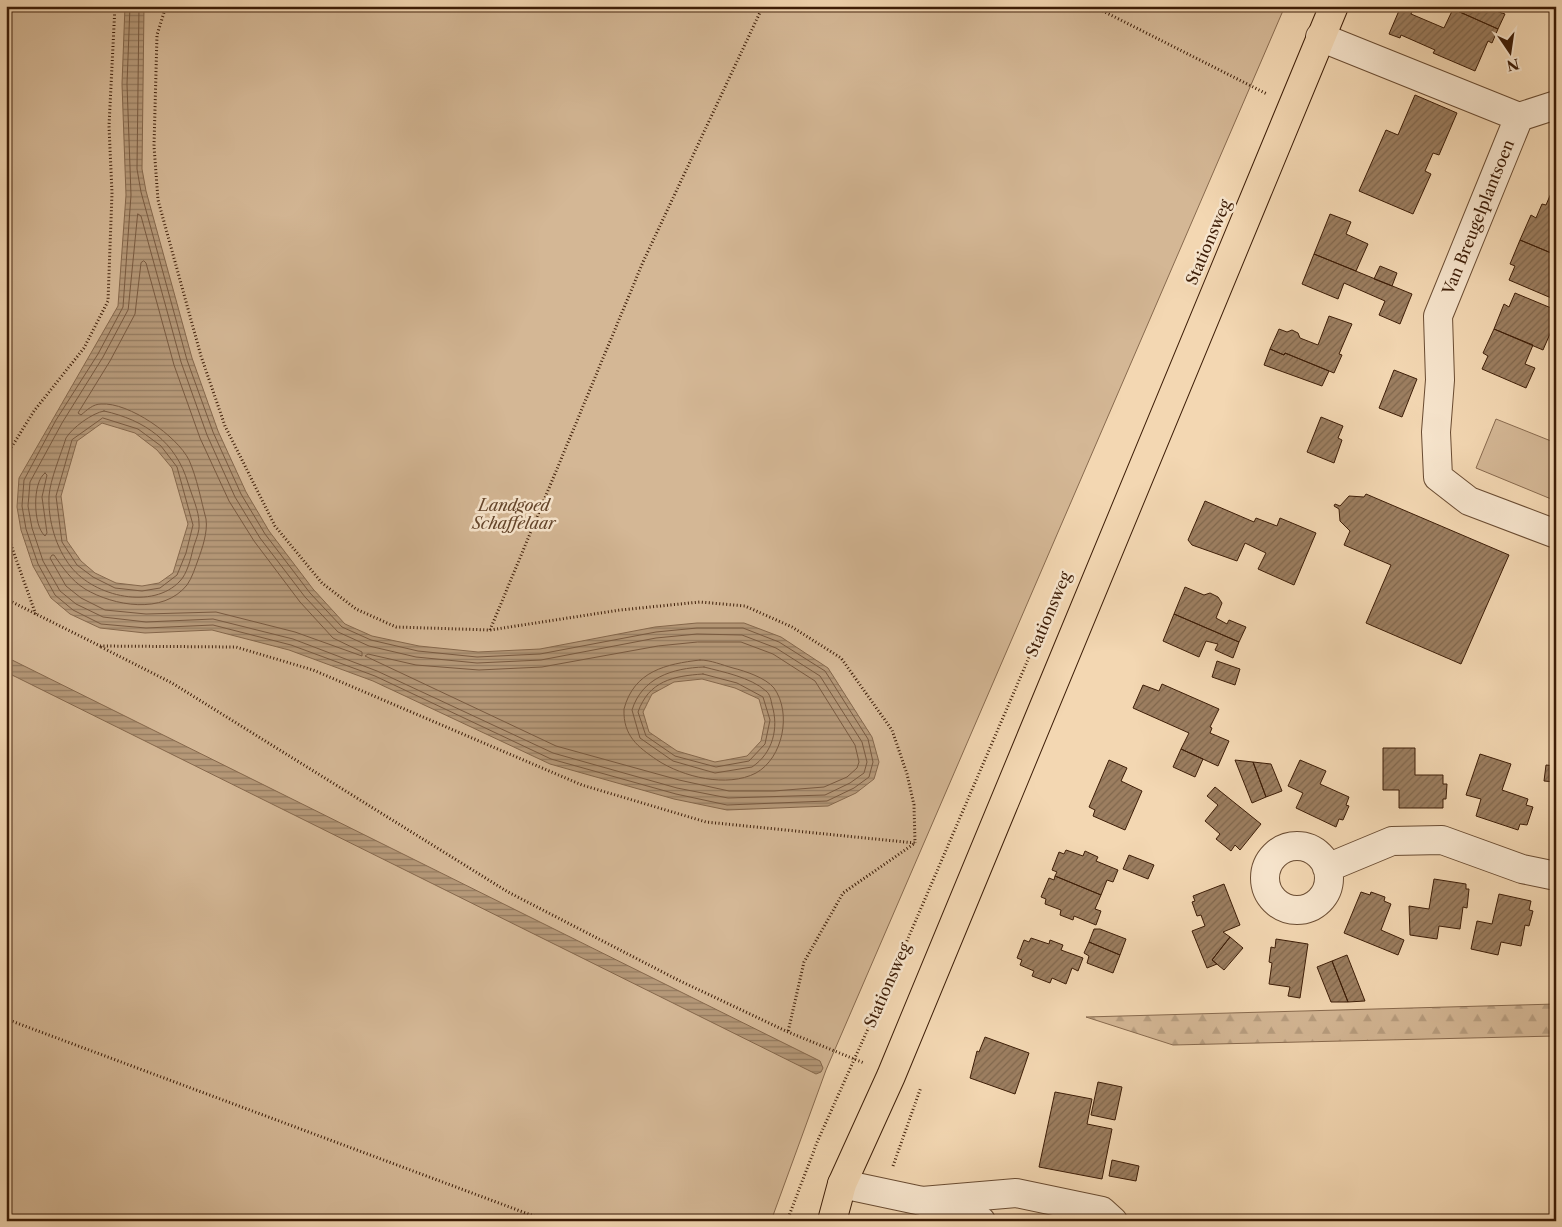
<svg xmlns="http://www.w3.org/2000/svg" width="1562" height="1227" viewBox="0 0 1562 1227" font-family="'Libre Caslon Text',serif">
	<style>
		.forest { fill: url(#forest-firs); stroke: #886a4e }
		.park { fill: #d4b795; stroke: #886a4e }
		.water { fill: url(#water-rules); stroke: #85674b; fill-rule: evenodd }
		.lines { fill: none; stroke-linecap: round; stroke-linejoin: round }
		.shore { stroke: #795a40; stroke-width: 1 }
		.building { fill: url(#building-hatch); stroke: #3d1d07 }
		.minor-casing { stroke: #6a4c32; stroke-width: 30 }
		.major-casing { stroke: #3d1d07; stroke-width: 30 }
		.path { stroke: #3d1d07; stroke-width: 3; stroke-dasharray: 1 2.5; stroke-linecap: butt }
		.minor { stroke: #f7e5cd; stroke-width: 28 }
		.major { stroke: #f3d7b2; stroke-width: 28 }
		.labels { text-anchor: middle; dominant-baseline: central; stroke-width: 5; stroke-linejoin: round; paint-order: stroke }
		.street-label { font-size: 16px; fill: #3d1d07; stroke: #f7e5cd }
		.park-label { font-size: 16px; font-style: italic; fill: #63442a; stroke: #f7e5cd }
	</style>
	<defs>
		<pattern id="forest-firs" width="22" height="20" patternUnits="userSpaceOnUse" patternTransform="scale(1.25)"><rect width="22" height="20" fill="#d4b795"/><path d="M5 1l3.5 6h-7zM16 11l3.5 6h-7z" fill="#b79d7f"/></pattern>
		<pattern id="water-rules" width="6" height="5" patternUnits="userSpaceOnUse" patternTransform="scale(1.25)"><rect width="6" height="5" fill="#b59878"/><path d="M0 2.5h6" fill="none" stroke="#947b60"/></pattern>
		<pattern id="building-hatch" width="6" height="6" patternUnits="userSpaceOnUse" patternTransform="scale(1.25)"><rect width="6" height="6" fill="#9c7e60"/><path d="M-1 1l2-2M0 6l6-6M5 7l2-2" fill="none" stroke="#80674d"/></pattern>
	</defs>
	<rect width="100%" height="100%" fill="#f3d7b2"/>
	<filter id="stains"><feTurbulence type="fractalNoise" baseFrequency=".004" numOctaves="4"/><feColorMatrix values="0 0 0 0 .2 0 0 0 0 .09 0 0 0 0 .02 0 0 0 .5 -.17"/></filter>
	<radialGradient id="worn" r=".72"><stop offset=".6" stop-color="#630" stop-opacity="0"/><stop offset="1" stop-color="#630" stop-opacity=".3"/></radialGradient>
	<path class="forest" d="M1556,1004V1036L1173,1045L1086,1017Z"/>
	<path class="park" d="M6,6H1285L826,1070L771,1221H6Z
		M1496,419L1556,443V501L1476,468Z"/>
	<path class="water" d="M125,6H144L142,169L146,191L192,358L218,431L246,492L269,531L313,589L345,624L372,636L419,646L478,652L540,649L655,627L697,623H744L781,637L828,668L872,737L879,762L874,779L856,793L828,806L727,810L674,799L550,764L373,681L289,650L212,630L145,633L100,628L70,614L51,598L33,566L21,530L17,507L19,478L118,306L126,195L122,84ZM102,423L135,433L157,450L172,468L188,524L173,573L159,583L142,586L116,583L95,573L81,561L67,541L61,496L77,441ZM702,679L735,688L759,699L765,721L761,741L747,756L715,762L677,751L649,732L643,712L652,694L674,682Z
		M6,657L820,1061L823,1068L821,1072L816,1074L6,672Z"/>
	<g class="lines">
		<path class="shore" d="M130,6L127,84L131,195L123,307L98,354L56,420L24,480L22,506L26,529L38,564L55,595L73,610L101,624L146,628L213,625L291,645L375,676L551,759L676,794L727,805L827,801L854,788L869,777L873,762L868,739L825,671L779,642L743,628H697L656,632L540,654L477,657L418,651L371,640L342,627L310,593L265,534L241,494L213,432L187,360L141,192L137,169L139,6
			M138,214L141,216L181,362L207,435L235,497L260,538L305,597L338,632L369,646L416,657L477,663L541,660L656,638L697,634L742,635L776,648L820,676L862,742L867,762L864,773L850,783L825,795L728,798L677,788L553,753L377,671L293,639L213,619L146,622L103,617L76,604L60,591L43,561L32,528L28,506L30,482L62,423L103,357L128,310Z
			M144,261L146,263L174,365L200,438L229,501L254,541L300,602L333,638L362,652V656L295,632L216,612L146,614L105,610L81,598L66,586L50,558L52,555H54C63,568 71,580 85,589C114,606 163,615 187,585C192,578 195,568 198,560C202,549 208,532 206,519C201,500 197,478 189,460C177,436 129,402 101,404C93,404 87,410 81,415L78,413L110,361L135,314L141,263Z
			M104,411C145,420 176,442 188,483C192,496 199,511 199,523C200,532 195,541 193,549C191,558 187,574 180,581C153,610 95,597 71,567C56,548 48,521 49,496C50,480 61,454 66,438C72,428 92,413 104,411Z
			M103,418L138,429L161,446L177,467L193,525L186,553L177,575L160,588L142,591L115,588L93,577L77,565L62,542L56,496L72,440Z
			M45,473L47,475L42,497L47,533L45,536C33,526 32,482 45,473Z
			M698,642H741L773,654L815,681L855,745L859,762L857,768L847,777L824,787L774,791H729L679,780L556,746L365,656L368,654L416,665L479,670L542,667L658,646Z
			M700,660C711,660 722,665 733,668C745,671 766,678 774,688C792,713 783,758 756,773C727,788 683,777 657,760C638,747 623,736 624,709C634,671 666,664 700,660Z
			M704,667C723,672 750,677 766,691C770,694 771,700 772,705C779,728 773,753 752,767L715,773L673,761L640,738L632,710C642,678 672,668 704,667Z
			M703,674L737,683L763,697L770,720L765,744L749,761L716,767L675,756L646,736L638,712C649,681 673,676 703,674Z"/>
	</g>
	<path class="building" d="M1401,6L1414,7L1411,14L1444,28L1453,9L1498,29L1492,43L1488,41L1475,71L1433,53L1435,50L1401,35L1400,38L1389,34Z
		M1454,6H1498L1496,11L1505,14L1498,29L1453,9Z
		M1415,95L1457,113L1439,155L1433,153L1425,171L1431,174L1413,214L1359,191L1386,130L1398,135Z
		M1552,191L1556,193V255L1520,240L1531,215L1536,218L1542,204L1546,205Z
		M1330,214L1351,222L1346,234L1368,244L1356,271L1314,254Z
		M1520,240L1556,255V300L1509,280L1515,266L1510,264Z
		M1314,254L1412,294L1400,324L1379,315L1385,301L1344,283L1338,299L1302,284Z
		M1380,266L1397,273L1392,286L1374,279Z
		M1515,293L1556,310V320L1543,350L1494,329L1504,304L1509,307Z
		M1329,316L1352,324L1339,354L1342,355L1334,373L1285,353L1284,355L1270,349L1279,329L1287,332L1292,330L1298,333L1300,338L1318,345Z
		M1494,329L1533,345L1525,364L1535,368L1526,388L1482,369L1488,356L1483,353Z
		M1270,349L1284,355L1285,353L1329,371L1322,386L1264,365Z
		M1394,370L1417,379L1402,417L1379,408Z
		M1321,417L1343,426L1338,438L1342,440L1334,463L1307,452Z
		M1366,494L1509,555L1461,664L1366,623L1391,565L1344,545L1350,531L1340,521L1339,509L1334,506L1335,504L1340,506L1349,496L1364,497Z
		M1205,501L1254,522L1256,518L1277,526L1280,518L1316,533L1294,585L1258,569L1266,553L1245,543L1237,561L1192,545L1188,540Z
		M1185,587L1204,595L1210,593L1218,597L1222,603L1216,618L1227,624L1229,620L1246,627L1239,642L1174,614Z
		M1174,614L1239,642L1233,658L1215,650L1218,644L1206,641L1199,657L1163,641Z
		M1217,661L1240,669L1235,685L1212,677Z
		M1162,684L1219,709L1210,727L1212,728L1210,733L1229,741L1218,766L1181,749L1189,733L1133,708L1143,685L1159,691Z
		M1383,748H1415V775H1443V784H1447L1446,799H1443V808H1399V790H1383Z
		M1181,749L1203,759L1195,777L1173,767Z
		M1480,754L1511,764L1502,790L1528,799L1526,805L1533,807L1527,825L1520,824L1518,830L1476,816L1481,799L1466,795Z
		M1109,760L1127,768L1121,781L1142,791L1125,830L1093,816L1095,810L1089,807Z
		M1235,760L1253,762L1266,797L1252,803Z
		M1300,760L1326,771L1320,784L1349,797L1346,805L1349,806L1343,820L1339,819L1336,827L1296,808L1303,793L1288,786Z
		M1253,762L1271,764L1282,791L1266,797Z
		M1546,765L1556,766V782L1544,781Z
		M1215,787L1261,824L1240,850L1235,845L1231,851L1216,839L1220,834L1205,821L1218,805L1207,796Z
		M1066,850L1083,856L1085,851L1098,857L1096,861L1118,870L1113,882L1107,880L1101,895L1055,876L1057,872L1052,870L1059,852L1064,854Z
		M1129,855L1154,865L1148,879L1123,869Z
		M1055,876L1101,895L1095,909L1101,911L1096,925L1074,916L1073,920L1060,915L1061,910L1045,904L1046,899L1041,897L1049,878L1054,880Z
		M1434,879L1466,884V889H1469L1467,908L1463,907L1460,929L1439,926L1437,939L1410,935L1409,906L1429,909Z
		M1224,884L1240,925L1223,932L1230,937L1212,960L1217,964L1207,968L1192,931L1205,926L1201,915L1197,916L1192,902L1195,901L1193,896Z
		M1361,892L1370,895L1371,892L1385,897L1384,901L1391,904L1381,930L1404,940L1398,955L1344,933Z
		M1499,894L1531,901L1529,910L1533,911L1529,926L1525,925L1521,946L1501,942L1498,955L1471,949L1477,921L1492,924Z
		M1094,929H1100L1126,939L1120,955L1089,942Z
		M1230,937L1243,948L1224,970L1212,960Z
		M1031,938L1049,944L1050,940L1063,945L1061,950L1083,958L1078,971L1072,968L1066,984L1052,978L1050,983L1032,976L1034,971L1020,965L1022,960L1017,958L1024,940L1029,942Z
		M1276,939L1308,944L1300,998L1288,996L1290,987L1269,984L1272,963L1269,962L1271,947L1275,948Z
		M1089,942L1120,955L1113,973L1087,963L1089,956L1084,953Z
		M1347,955L1365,1001L1348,1002L1332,961Z
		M1332,961L1348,1002H1331L1317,967Z
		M985,1037L1029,1053L1015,1094L970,1078L977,1051L979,1052Z
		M1098,1082L1122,1087L1115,1120L1091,1115Z
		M1055,1092L1092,1099L1087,1124L1112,1129L1102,1179L1039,1167Z
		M1112,1160L1139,1166L1136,1181L1109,1176Z"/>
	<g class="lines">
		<g class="minor-casing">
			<path id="minor" d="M1320,37L1519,117L1556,105
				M1519,117L1438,316L1440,380L1436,432L1438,477L1469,501L1556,534
				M1265 878a32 32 0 1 1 64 0a32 32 0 1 1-64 0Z
				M1327,868L1392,841L1442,840L1522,869L1556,876
				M842,1184L922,1201L981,1221
				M922,1201L1016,1193L1102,1211L1113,1221"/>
		</g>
		<g class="major-casing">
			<path id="major" d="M832,1221L842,1184L891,1076L1334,6"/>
		</g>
		<path class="path" d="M166,6L157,35L154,146L158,200L201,356L225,426L275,526L322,583L356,609L396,627L490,630L620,610L700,602L745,606L792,627L841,658L892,730L907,774L914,805L915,843
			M1093,6L1267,94
			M6,475L11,448L34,411L84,348L108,301L112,193L109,126L115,6
			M6,531L36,615
			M6,599L100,646L236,647L313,670L582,785L706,822L915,843L843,893L804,962L788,1032
			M490,630L643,262L763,6
			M101,647L172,683L508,892L678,980L788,1032L864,1063
			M6,1019L547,1221
			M893,1166L921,1087
			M787,1221L818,1140L894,971L1045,620"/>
		<use href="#minor" class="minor"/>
		<use href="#major" class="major"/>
	</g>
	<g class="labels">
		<g class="street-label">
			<text transform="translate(1478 217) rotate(-68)">Van Breugelplantsoen</text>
			<text transform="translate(1208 242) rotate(-67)">Stationsweg</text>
			<text transform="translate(1048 614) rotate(-67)">Stationsweg</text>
			<text transform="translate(887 985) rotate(-66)">Stationsweg</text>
		</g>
		<g class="park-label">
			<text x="514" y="505">Landgoed<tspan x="514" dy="18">Schaffelaar</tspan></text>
		</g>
	</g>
	<rect width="1562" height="1227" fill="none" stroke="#f3d7b2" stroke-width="25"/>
	<rect x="8" y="8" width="1547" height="1212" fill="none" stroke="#3d1d07" stroke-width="2.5"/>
	<rect x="12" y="12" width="1537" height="1202" fill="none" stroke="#3d1d07"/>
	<g transform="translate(1510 52) rotate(167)" stroke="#f7e5cd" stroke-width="4" paint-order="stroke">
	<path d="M0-4L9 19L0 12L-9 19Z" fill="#3d1d07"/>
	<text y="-8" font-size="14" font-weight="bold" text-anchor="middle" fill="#3d1d07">N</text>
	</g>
	<rect width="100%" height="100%" filter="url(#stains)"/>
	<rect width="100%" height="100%" fill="url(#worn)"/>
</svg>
